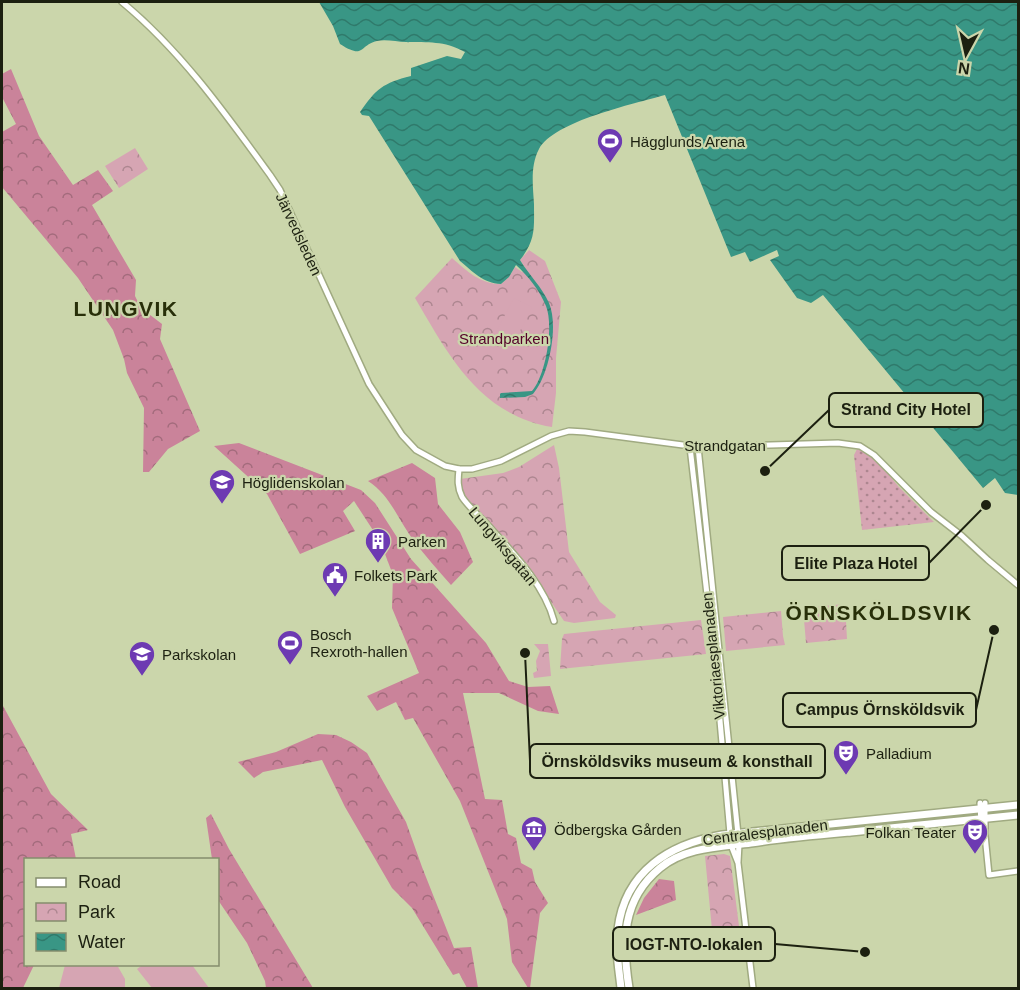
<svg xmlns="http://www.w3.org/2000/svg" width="1020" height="990" viewBox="0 0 1020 990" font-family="Arial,sans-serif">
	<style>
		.grass { fill: url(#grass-dots) }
		.forest { fill: url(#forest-crowns) }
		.park { fill: url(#park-crowns) }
		.garden { fill: #d6a5b3 }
		.water { fill: url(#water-waves) }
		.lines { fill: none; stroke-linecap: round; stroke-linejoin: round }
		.tertiary-casing { stroke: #a0aa81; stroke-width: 8 }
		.secondary-casing { stroke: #a0aa81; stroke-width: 8 }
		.trunk-casing { stroke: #a0aa81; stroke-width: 10 }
		.tertiary { stroke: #fff; stroke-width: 5 }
		.secondary { stroke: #fff; stroke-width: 5 }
		.trunk { stroke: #fff; stroke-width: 7 }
		.labels { text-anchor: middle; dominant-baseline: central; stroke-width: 4.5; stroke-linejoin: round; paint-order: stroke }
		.poi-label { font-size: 15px; fill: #1c2010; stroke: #cbd6ab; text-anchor: start }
		.street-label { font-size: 15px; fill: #1c2010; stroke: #cbd6ab }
		.park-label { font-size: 15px; fill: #540029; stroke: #cbd6ab }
		.district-label { font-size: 21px; font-weight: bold; letter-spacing: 1.5px; fill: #282f09; stroke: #cbd6ab }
		.leader { fill: none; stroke: #1c2010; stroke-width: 2 }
		.callout-dot { fill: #1c2010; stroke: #cbd6ab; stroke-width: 2 }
		.callout { fill: #cbd6ab; stroke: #1c2010; stroke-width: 2 }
		.callout-label { font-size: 16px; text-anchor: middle; font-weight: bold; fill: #1c2010 }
	</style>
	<defs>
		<pattern id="grass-dots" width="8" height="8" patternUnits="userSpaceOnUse" patternTransform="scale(1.5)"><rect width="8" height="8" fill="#d6a5b3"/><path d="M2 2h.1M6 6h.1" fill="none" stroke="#ad8690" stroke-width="1.8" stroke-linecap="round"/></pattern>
		<pattern id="forest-crowns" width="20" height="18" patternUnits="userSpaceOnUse" patternTransform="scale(1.5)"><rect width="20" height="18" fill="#ca839a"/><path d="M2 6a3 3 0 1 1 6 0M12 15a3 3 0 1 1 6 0" fill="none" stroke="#a36b7c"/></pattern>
		<pattern id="park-crowns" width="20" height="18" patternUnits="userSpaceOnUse" patternTransform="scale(1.5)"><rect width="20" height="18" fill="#d6a5b3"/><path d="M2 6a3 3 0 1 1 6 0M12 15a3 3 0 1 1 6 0" fill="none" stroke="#ad8690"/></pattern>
		<pattern id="water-waves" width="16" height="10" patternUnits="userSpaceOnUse" patternTransform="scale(1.5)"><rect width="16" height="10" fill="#399685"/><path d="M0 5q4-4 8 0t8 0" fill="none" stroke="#2f7a6b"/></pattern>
	</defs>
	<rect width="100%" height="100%" fill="#cbd6ab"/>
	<path class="grass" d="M857,449C877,454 887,474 901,489C912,500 923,511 934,522L862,530L854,455Z"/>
	<path class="forest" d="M11,69L39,136L73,185L98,170L113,191L92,205L136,280L135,296L141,308L162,324L160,339L200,431L168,449L149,472H143L144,408L127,373L124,359L113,330L78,278L2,187V132L16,124L2,97V74Z
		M239,443L361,490L375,503L411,559L486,643L509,681L528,687L550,686L559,714L538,711L499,693H463L485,799L502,800L508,834L516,838L521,863L532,869L535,882L548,903L540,913L530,988H528L512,962L507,919L460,801L413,718L405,720L396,702L377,711L367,696L419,673L392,608L393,575L380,541L354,501L343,511L355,531L300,554L267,494L214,446Z
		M412,463L435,478L438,504L460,532L473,562L451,585C438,570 425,556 414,541C398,520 391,496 368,481Z
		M2,704L51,794L88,830L71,834L76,859L26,860V964L34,965L23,988H2Z
		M318,734L336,735L351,742L367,753L406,822L422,867L454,948L471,947L478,988H467L459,973L453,975L412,908L392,888L345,807L322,760L263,772L254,778L238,762L276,752Z
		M211,814L229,849L313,988H266L265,981L247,943L218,900V860L212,859L206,818Z
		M659,879L674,881L676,900L636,915L644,898Z"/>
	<path class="park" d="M135,148L148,169L119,188L105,166Z
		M529,250L545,261L561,302L556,358V393L552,427C480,415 449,356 415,298L452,258C467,271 480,284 501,284L509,277L515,267L522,272L526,269L520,260Z
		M554,445L559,468L569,552L600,602L616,615L615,618L574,623L564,621L528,568L464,497L460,479L503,473L519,467Z
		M845,604L847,639L806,643L803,608Z
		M781,611L783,636L785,645L726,651L723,617Z
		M701,620L706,654L560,669L562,639L564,634Z
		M534,644H548L551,676L534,678L533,673L537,671L536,661L540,651Z
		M724,854L730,856L739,926L712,930L705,856Z"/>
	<path class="garden" d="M514,298L532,307L514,343L496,332Z
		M144,964L192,965L209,988H152L137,969Z
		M65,965H117L125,979V988H59Z"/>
	<path class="water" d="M319,2H1018V495L1005,493L995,478L983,488L823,295L811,303L797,298L770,260L779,256L777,250L750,262L745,252L731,257L665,95C634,104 554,121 539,149C530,166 533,186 534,204C534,228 536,240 520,260C529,275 542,287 549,303C559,326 549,376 533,394L525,397L500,398V394L501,393L532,391C546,375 554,326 546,306C540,291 528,276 516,265L509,277L501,284C483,283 473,272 460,261L369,116L362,115L360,112C376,89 383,83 411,76V68L447,56L461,59L465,52C443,40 429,43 406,42C397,42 386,39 377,41C359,45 365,60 340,44L333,26Z"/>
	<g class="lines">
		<g class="tertiary-casing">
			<path id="tertiary" d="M459,469C458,479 457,487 462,497C467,505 477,514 484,521C510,550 544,583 554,621
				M980,803L981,825L985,834
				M985,803V835L989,875L1018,871
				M731,845L738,863L753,988
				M738,862L739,844"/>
		</g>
		<g class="secondary-casing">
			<path id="secondary" d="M122,2C181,51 225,113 270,175L280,190L369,384L402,435L416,450L445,466L459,469H472L501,461L551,436L569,431L585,432L698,447L838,443L860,446L874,455L931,512L962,536L988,560L1018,585
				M690,447L715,664L731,845
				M698,447L739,844"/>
		</g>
		<g class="trunk-casing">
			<path id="trunk" d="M621,988C619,969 615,949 618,929C625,871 670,844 722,835L1018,805
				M629,988C622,943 621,900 660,868C685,847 721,847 751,843C784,838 818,835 851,832C907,826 963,821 1018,815"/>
		</g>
		<use href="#tertiary" class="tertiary"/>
		<use href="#secondary" class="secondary"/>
		<use href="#trunk" class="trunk"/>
	</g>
	<defs>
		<g id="stadium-pin" transform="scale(1.35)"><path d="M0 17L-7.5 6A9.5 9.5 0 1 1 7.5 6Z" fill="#6d3ab2" stroke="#cbd6ab"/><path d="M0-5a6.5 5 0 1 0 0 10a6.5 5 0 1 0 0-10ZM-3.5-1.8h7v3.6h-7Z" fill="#fff"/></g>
		<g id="school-pin" transform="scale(1.35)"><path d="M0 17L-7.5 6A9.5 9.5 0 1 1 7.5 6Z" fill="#6d3ab2" stroke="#cbd6ab"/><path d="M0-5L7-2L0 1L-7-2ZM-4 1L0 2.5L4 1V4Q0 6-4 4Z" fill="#fff"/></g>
		<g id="building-pin" transform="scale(1.35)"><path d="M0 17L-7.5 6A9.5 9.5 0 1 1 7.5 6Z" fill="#6d3ab2" stroke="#cbd6ab"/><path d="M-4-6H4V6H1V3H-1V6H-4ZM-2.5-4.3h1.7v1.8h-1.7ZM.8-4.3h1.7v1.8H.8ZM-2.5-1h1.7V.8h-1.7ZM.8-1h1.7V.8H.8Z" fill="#fff"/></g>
		<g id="civic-pin" transform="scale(1.35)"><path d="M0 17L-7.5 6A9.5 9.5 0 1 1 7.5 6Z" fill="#6d3ab2" stroke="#cbd6ab"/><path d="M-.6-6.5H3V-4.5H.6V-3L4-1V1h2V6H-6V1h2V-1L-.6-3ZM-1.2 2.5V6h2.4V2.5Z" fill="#fff"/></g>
		<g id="theatre-pin" transform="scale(1.35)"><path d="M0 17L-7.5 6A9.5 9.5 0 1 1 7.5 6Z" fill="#6d3ab2" stroke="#cbd6ab"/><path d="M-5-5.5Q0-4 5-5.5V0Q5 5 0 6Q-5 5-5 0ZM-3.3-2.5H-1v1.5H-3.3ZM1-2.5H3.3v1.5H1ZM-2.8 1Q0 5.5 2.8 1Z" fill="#fff"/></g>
		<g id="museum-pin" transform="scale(1.35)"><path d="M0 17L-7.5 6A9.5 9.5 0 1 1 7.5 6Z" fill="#6d3ab2" stroke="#cbd6ab"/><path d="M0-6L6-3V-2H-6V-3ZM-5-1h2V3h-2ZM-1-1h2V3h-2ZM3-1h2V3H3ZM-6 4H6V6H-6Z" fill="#fff"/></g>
	</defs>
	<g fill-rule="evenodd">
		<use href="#stadium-pin" x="610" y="141"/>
		<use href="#school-pin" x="222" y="482"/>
		<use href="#building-pin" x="378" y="541"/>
		<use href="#civic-pin" x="335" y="575"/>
		<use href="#stadium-pin" x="290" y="643"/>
		<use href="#school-pin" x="142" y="654"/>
		<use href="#theatre-pin" x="846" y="753"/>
		<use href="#museum-pin" x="534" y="829"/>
		<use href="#theatre-pin" x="975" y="832"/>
	</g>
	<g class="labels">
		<g class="poi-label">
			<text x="630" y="141">Hägglunds Arena</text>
			<text x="242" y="482">Höglidenskolan</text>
			<text x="398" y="541">Parken</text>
			<text x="354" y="575">Folkets Park</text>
			<text x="310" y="634">Bosch<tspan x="310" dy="17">Rexroth-hallen</tspan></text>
			<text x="162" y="654">Parkskolan</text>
			<text x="866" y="753">Palladium</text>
			<text x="554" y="829">Ödbergska Gården</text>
			<text x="956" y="832" text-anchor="end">Folkan Teater</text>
		</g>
		<g class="street-label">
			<text transform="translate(299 234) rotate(65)">Järvedsleden</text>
			<text x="725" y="445">Strandgatan</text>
			<text transform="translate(503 546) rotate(50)">Lungviksgatan</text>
			<text transform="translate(713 656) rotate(-96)">Viktoriaesplanaden</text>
			<text transform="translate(765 832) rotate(-7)">Centralesplanaden</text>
		</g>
		<g class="park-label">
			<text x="504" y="338">Strandparken</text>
		</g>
		<g class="district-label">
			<text x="126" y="308">LUNGVIK</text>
			<text x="879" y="612">ÖRNSKÖLDSVIK</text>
		</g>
	</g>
	<path class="leader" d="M765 471L829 410M986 505L929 563M994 630L976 710M525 653L530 761M865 952L775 944"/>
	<g class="callout-dot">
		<circle cx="765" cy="471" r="6"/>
		<circle cx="986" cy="505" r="6"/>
		<circle cx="994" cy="630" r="6"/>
		<circle cx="525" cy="653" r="6"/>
		<circle cx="865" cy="952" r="6"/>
	</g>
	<g class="callout">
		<rect x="829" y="393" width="154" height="34" rx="6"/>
		<rect x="782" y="546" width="147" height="34" rx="6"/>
		<rect x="783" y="693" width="193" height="34" rx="6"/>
		<rect x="530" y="744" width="295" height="34" rx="6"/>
		<rect x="613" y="927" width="162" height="34" rx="6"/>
	</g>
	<g class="callout-label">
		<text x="906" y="415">Strand City Hotel</text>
		<text x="856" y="569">Elite Plaza Hotel</text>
		<text x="880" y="715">Campus Örnsköldsvik</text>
		<text x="677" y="767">Örnsköldsviks museum &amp; konsthall</text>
		<text x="694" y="950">IOGT-NTO-lokalen</text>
	</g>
	<rect width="1020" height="990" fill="none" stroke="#1c2010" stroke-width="6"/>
	<rect x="24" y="858" width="195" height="108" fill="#cbd6ab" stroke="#858d6d" stroke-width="1.5"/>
	<rect x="36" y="878" width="30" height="9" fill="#ffffff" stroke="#858d6d" stroke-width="1.5"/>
	<text x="78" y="888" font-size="18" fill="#1c2010">Road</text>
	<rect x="36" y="903" width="30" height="18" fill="url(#park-crowns)" stroke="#858d6d" stroke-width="1.5"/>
	<text x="78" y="918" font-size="18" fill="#1c2010">Park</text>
	<rect x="36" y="933" width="30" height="18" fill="url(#water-waves)" stroke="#858d6d" stroke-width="1.5"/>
	<text x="78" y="948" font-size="18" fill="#1c2010">Water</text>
	<g transform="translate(966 54) rotate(188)" stroke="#cbd6ab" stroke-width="4.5" paint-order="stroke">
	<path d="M0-4.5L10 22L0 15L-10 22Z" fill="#1c2010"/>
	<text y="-9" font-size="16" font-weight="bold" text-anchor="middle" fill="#1c2010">N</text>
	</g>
</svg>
